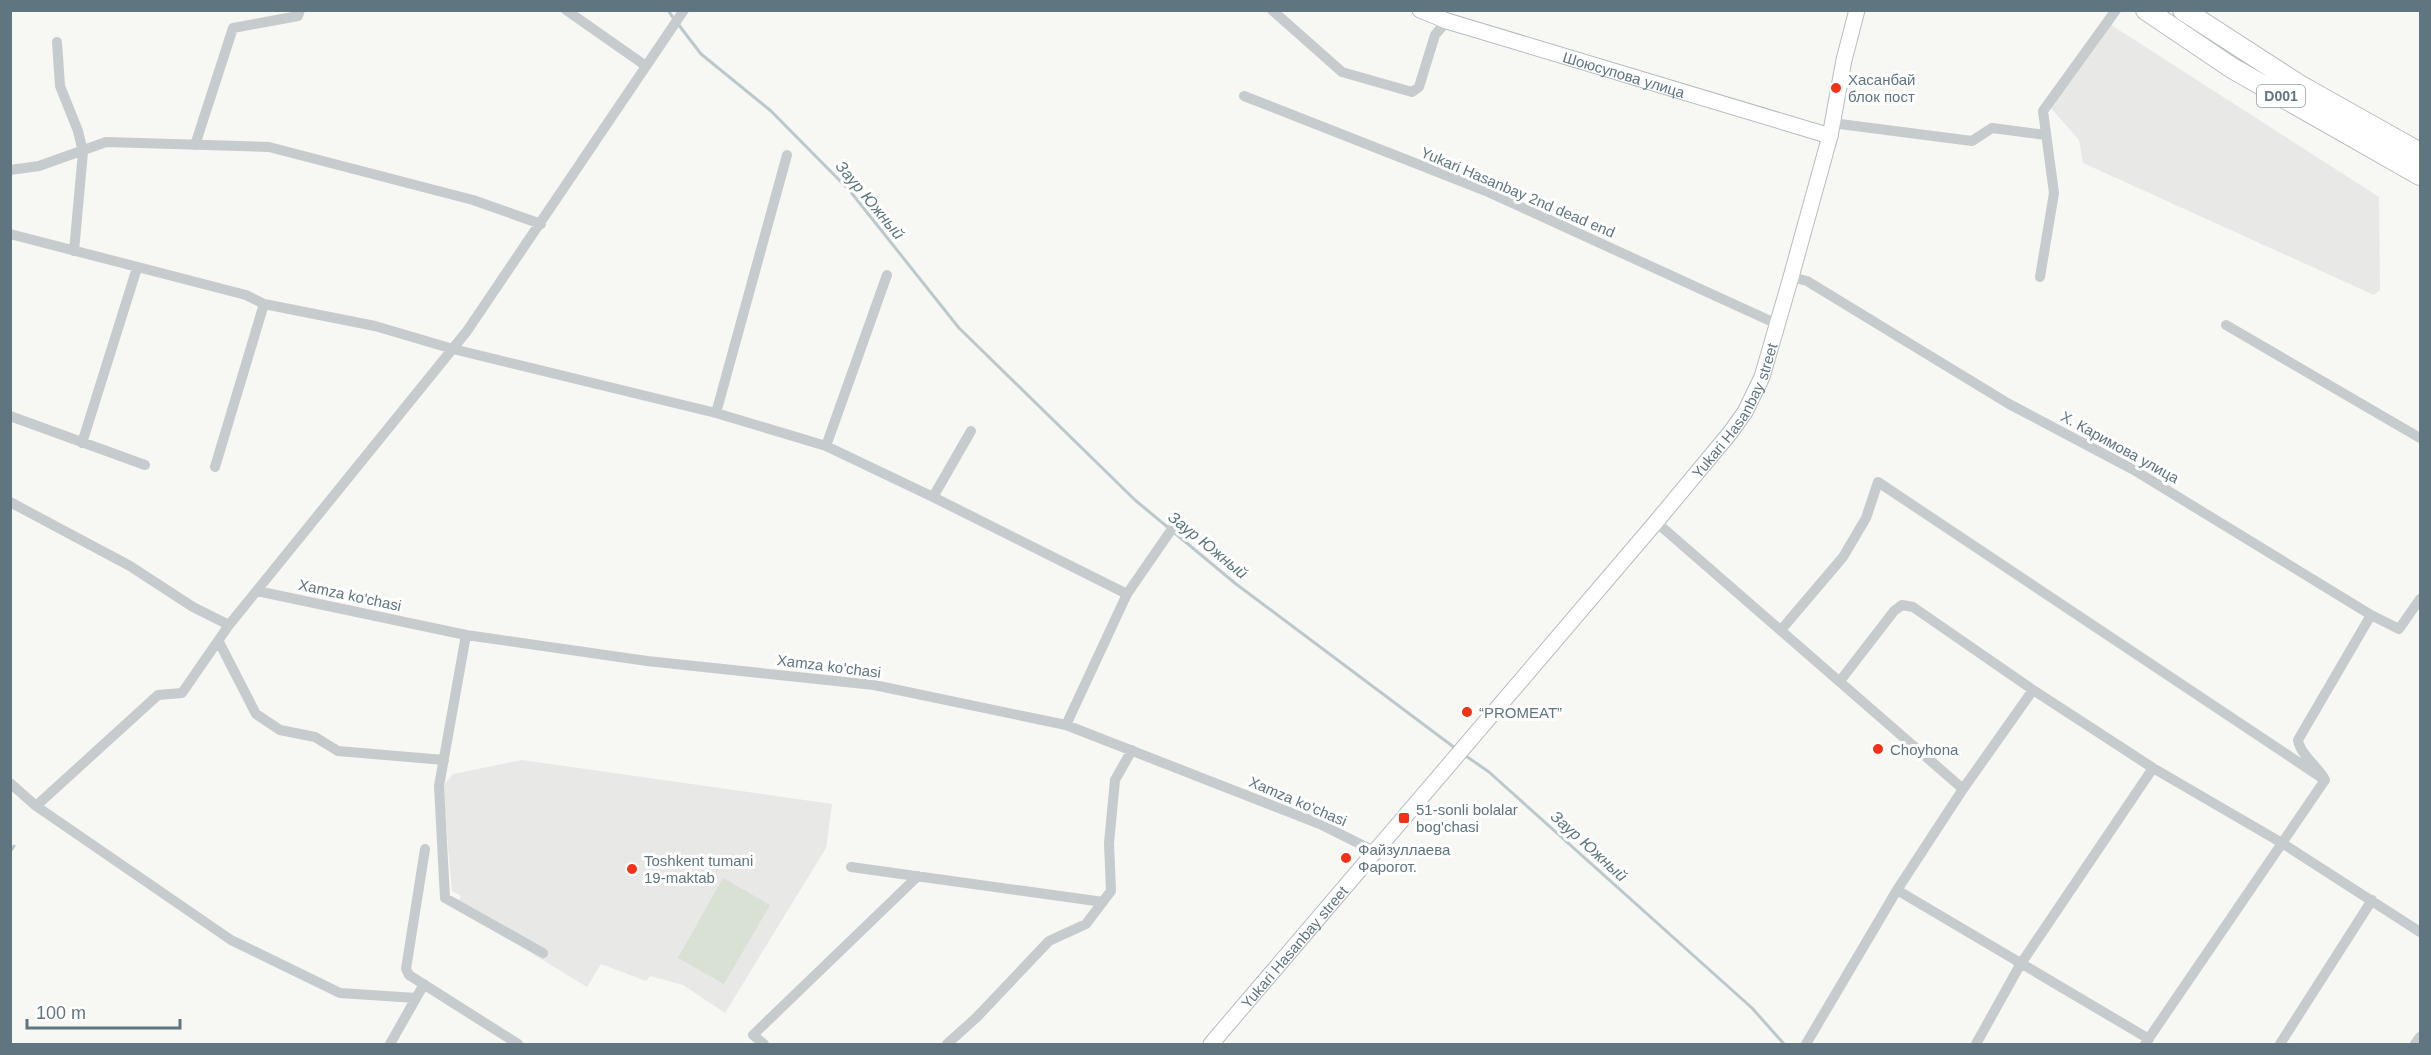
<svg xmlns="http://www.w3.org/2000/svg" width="2431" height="1055" viewBox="0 0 2431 1055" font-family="Arial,sans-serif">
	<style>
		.built { fill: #e8e8e7 }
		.green { fill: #d9e0d4 }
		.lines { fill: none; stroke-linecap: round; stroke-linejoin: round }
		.stream { stroke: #bacacc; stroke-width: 3 }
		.secondary-casing { stroke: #b6bdc0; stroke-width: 17 }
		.highway-casing { stroke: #b8bdbf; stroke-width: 22 }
		.street { stroke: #c6cbcd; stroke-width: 10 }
		.secondary { stroke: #fff; stroke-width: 15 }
		.highway { stroke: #fff; stroke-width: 20 }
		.poi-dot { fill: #f33117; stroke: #fff; stroke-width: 2 }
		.labels { text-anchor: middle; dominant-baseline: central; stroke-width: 6; stroke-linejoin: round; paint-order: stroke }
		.shield { fill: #fff; stroke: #8f9fa7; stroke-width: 1.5 }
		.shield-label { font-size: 14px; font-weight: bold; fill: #5f7681 }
		.street-label { font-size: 15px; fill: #5f7681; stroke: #fff }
		.poi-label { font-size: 15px; fill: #5f7681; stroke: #fff; text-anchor: start }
		.water-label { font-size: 16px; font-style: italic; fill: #5a777c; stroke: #fff }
	</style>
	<rect width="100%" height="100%" fill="#f7f7f3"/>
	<path class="built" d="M2105,21L2379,197L2380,290L2374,295L2083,163L2079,140L2049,106Z
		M522,760L832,804L826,848L725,1013L683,985L650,976L646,981L601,964L587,987L455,907L461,896L452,891L443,789L446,782L453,774Z"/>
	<path class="green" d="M723,878L770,905L724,984L678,958Z"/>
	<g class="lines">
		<path class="stream" d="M668,10L674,19
			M678,24L701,54L771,111L850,191L959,328L1135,500L1236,584L1455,748
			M1463,754L1489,772L1752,1008L1784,1044
			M10,852L14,846"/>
		<g class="secondary-casing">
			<g id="secondary">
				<path id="s1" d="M1420,10L1447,21L1830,136"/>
				<path id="s2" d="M1211,1044L1656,522L1730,433L1745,412L1762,377L1791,277L1830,136L1844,60L1857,10"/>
			</g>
		</g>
		<g class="highway-casing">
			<path id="highway" d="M2146,10L2232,68L2420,175
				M2183,10L2299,85L2420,153"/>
		</g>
		<path class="street" d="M566,10L646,66
			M1272,10L1342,72L1412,92L1419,87L1435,35L1447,21
			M57,42L60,86L78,131L83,152L74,251
			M1244,96L1486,191L1777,324
			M1832,123L1972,141L1992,128L2046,135
			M195,145L233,28L298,16L300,10
			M10,170L39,166L106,142L269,147L473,200L541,224
			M10,234L246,295L264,304L375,326L453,349L716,413L826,446L933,497L1127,594
			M1791,277L1807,281L2009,404L2134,470L2371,615L2399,629L2420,599
			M2040,277L2054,193L2043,111L2116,10
			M2226,325L2420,438
			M716,413L787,155
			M10,416L145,465
			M82,443L137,268
			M826,446L887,275
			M215,467L264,304
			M933,497L971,431
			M10,502L130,566L193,607L229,625
			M1656,522L1963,789
			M257,591L466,635L647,661L874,685L1066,725L1320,824L1376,852
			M1781,630L1843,557L1866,518L1878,482L2325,780L2145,1044
			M466,635L439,786L445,898L543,953
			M219,642L256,714L280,730L315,737L338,751L444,760
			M1840,681L1894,611L1902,605L1913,607L2033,690L2153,768L2282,843L2420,932
			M1066,725L1127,594L1176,523
			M2324,778C2317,766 2300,754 2298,740L2371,615
			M10,783L36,806L231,940L340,993L416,998
			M36,806L158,695L182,693L229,625L467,331L684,10
			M425,849L406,969L409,975L518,1044
			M851,867L1103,902
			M1897,890L2149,1039
			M390,1044L424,984
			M764,1044L753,1035L918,876
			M947,1044L977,1017L1049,941L1086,924L1111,891L1109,843L1115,780L1132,750
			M1806,1044L1897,890L1963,789L2033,690
			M1976,1044L2020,965L2153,768
			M2280,1044L2372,900
			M2415,1044L2420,1037"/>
		<use href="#secondary" class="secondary"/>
		<use href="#highway" class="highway"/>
	</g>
	<g class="poi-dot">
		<circle cx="1836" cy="88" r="6"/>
		<circle cx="1467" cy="712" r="6"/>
		<circle cx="1878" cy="749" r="6"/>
		<rect x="1398" y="812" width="12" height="12" rx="3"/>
		<circle cx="1346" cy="858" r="6"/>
		<circle cx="632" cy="869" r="6"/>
	</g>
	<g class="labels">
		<rect class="shield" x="2257" y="85" width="48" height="22" rx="4.5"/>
		<g class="shield-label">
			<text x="2281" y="96">D001</text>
		</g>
		<g class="street-label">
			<text stroke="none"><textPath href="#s1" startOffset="214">Шоюсупова улица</textPath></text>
			<text transform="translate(1518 192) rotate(23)">Yukari Hasanbay 2nd dead end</text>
			<text stroke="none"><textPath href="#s2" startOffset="824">Yukari Hasanbay street</textPath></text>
			<text transform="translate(2120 447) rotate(29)">Х. Каримова улица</text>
			<text transform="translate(350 595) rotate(12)">Xamza ko'chasi</text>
			<text transform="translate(829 666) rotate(7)">Xamza ko'chasi</text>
			<text transform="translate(1298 801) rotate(23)">Xamza ko'chasi</text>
			<text stroke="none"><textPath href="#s2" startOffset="128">Yukari Hasanbay street</textPath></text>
		</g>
		<g class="poi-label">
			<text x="1848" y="79">Хасанбай<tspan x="1848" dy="17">блок пост</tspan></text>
			<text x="1479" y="712">“PROMEAT”</text>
			<text x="1890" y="749">Choyhona</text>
			<text x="1416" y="809">51-sonli bolalar<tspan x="1416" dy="17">bog'chasi</tspan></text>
			<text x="1358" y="849">Файзуллаева<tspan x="1358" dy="17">Фарогот.</tspan></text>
			<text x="644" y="860">Toshkent tumani<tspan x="644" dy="17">19-maktab</tspan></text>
		</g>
		<g class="water-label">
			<text transform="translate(870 200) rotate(50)">Заур Южный</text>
			<text transform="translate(1208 545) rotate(39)">Заур Южный</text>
			<text transform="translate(1589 846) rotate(42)">Заур Южный</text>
		</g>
	</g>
	<rect width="2431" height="1055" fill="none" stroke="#5f7681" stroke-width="24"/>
	<path d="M27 1019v9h153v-9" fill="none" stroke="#5f7681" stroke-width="3"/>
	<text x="36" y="1019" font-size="18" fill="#5f7681" stroke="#ffffff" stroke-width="4.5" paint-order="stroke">100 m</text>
</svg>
